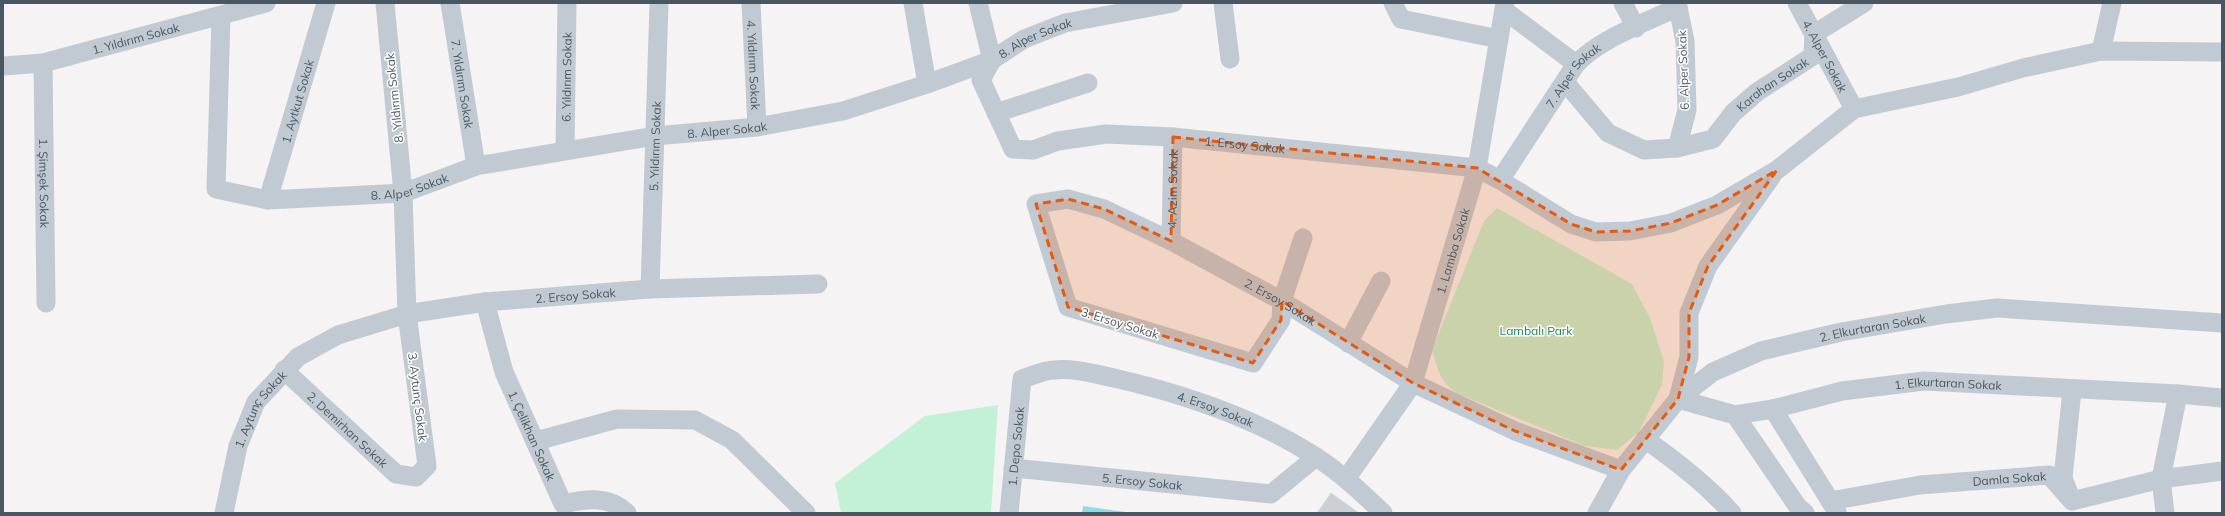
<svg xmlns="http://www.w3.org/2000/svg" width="2225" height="516" viewBox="0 0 2225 516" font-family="Mulish,sans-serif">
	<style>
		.green { fill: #c3f1d5 }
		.water { fill: #90daee }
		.building { fill: #cdcfd5; stroke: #d7d9de }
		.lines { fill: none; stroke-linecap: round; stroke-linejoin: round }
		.street { stroke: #c1cad2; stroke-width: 19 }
		.marked { fill: #e8590c; fill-opacity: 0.2; stroke: #e8590c; stroke-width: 3; stroke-dasharray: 8 5; stroke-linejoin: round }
		.labels { text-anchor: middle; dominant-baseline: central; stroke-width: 3; stroke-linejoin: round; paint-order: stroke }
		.street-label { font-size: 12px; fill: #4a5661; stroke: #fff }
		.park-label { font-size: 12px; fill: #17864f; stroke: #fff }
	</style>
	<rect width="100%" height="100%" fill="#f5f3f3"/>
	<path class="green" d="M1497,208L1632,284L1650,318L1664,362L1662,385L1639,432L1617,450L1585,446L1459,394C1440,383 1438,370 1432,350L1484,221Z
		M998,405L991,513H841L835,483L925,416Z"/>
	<path class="water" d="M1083,506L1133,513H1082Z"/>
	<path class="building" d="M1331,493L1359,513H1317Z"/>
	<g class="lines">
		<g class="street">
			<path id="s1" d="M450,3L476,166"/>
			<path id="s2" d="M751,3L757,127"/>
			<path d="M913,3L927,84"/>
			<path id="s3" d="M978,3L992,60L981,80L1013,149L1033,150L1058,141L1106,134L1173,137L1477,168L1500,180L1571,224L1596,232L1630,231L1671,223L1717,205L1777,170L1854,109L1958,87L2023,68L2101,51L2222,52"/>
			<path d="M1223,3L1230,59"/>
			<path d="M1393,3L1401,19L1499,39"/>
			<path d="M1623,3L1636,28"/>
			<path id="s4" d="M1677,3L1685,41L1687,110L1677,148L1713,139L1733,113L1757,92L1813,56L1814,34L1864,3"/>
			<path id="s5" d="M1797,3L1854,109"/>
			<path d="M1504,10L1576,64"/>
			<path id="s6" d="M221,16L216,189L268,200L403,193L476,166L655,136L757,127L843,111L927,84L992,60L1024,39L1065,23L1173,3"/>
			<path d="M2101,51L2112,3"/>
			<path id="s7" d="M43,63L46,303"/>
			<path id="s8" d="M3,66L43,63L266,3"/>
			<path d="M1565,82L1608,133L1644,150L1677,148"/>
			<path d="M996,113L1088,83"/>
			<path id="s9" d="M565,150L567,3"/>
			<path id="s10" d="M1772,176L1708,266L1689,313V357L1678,399L1735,415L1773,409L1842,391L1924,381L2178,394L2222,398"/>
			<path id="s11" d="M1500,180L1576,64C1601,38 1645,23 1678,7"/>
			<path id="s12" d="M268,200L326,3"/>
			<path id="s13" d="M1303,238L1282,301L1281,320L1253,363L1068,307L1036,204L1068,199L1104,209L1171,241L1282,301L1413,383L1515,431L1621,470"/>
			<path id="s14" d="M1171,241L1173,137"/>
			<path id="s15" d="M650,289L659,3"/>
			<path id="s16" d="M485,302L504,372L563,504C585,499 609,495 627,513"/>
			<path d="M1348,343L1381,281"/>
			<path id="s17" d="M284,370L396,474L416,477L427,466L407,314L403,193L385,3"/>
			<path d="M1773,409L1837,512"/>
			<path d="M1735,415L1798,507L1805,513"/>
			<path d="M1645,439C1677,462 1706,484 1732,513"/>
			<path d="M536,441L617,419L695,420L732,440L806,513"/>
			<path id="s18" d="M1013,468L1271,494L1316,457"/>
			<path id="s19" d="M1346,479L1413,383L1477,168L1505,3"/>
			<path d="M2070,496L2063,478L2072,390"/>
			<path id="s20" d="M1830,501L1920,485L2049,475L2072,501L2161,479L2222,471"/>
			<path id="s21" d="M224,513L238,446L256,402L298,357L338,335L407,314L485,302L650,289L818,284"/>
			<path id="s22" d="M1009,513L1022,379C1032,376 1044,370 1054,370C1074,368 1095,374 1114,378C1184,394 1256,418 1316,457C1341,473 1362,493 1383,513"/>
			<path id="s23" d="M1597,513L1621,470L1678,399L1713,372L1761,351L1841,332L1946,314L1997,308L2222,323"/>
			<path d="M2165,513L2161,479L2178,394"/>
		</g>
	</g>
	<path class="marked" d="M1173,137L1477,168L1571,224L1596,232L1630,231L1671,223L1717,205L1777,170L1708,266L1689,313V357L1678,399L1621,470L1515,431L1413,383L1282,301L1281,320L1253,363L1068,307L1036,204L1068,199L1104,209L1171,241Z"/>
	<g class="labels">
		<g class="street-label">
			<text stroke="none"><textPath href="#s8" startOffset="136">1. Yıldırım Sokak</textPath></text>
			<text stroke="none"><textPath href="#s6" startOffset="1017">8. Alper Sokak</textPath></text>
			<text stroke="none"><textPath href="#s5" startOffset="60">4. Alper Sokak</textPath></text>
			<text stroke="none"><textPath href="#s2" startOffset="62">4. Yıldırım Sokak</textPath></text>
			<text transform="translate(1683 70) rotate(-92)">6. Alper Sokak</text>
			<text stroke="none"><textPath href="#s9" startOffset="73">6. Yıldırım Sokak</textPath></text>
			<text stroke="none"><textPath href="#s11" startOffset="128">7. Alper Sokak</textPath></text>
			<text stroke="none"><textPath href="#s1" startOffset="82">7. Yıldırım Sokak</textPath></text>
			<text stroke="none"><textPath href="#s4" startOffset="266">Karahan Sokak</textPath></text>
			<text transform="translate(394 98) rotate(-96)">8. Yıldırım Sokak</text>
			<text stroke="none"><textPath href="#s12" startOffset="103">1. Aytkut Sokak</textPath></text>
			<text stroke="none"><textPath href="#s6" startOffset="693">8. Alper Sokak</textPath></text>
			<text stroke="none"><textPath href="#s3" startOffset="392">1. Ersoy Sokak</textPath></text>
			<text stroke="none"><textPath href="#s15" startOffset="143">5. Yıldırım Sokak</textPath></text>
			<text stroke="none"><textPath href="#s7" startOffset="120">1. Şimşek Sokak</textPath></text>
			<text stroke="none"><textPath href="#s6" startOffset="369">8. Alper Sokak</textPath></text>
			<text stroke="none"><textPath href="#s14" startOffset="52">4. Azim Sokak</textPath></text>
			<text stroke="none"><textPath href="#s19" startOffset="255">1. Lamba Sokak</textPath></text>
			<text stroke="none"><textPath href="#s21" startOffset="465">2. Ersoy Sokak</textPath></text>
			<text stroke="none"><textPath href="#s13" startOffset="707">2. Ersoy Sokak</textPath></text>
			<text transform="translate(1120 323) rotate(17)">3. Ersoy Sokak</text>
			<text stroke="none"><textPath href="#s23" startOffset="351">2. Elkurtaran Sokak</textPath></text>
			<text stroke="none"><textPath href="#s10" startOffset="524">1. Elkurtaran Sokak</textPath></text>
			<text transform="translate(418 397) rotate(83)">3. Aytunç Sokak</text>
			<text stroke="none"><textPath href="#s22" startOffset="335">4. Ersoy Sokak</textPath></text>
			<text stroke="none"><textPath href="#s21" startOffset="112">1. Aytunç Sokak</textPath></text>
			<text stroke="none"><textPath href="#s17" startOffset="87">2. Demirhan Sokak</textPath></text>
			<text stroke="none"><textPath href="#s16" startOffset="142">1. Çelikhan Sokak</textPath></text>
			<text stroke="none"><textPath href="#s22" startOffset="67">1. Depo Sokak</textPath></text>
			<text stroke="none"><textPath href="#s20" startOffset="181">Damla Sokak</textPath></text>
			<text stroke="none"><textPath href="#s18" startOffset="130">5. Ersoy Sokak</textPath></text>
		</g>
		<g class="park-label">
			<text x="1536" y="330">Lambalı Park</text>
		</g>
	</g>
	<rect width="2225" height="516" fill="none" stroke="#4a5661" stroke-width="8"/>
</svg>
